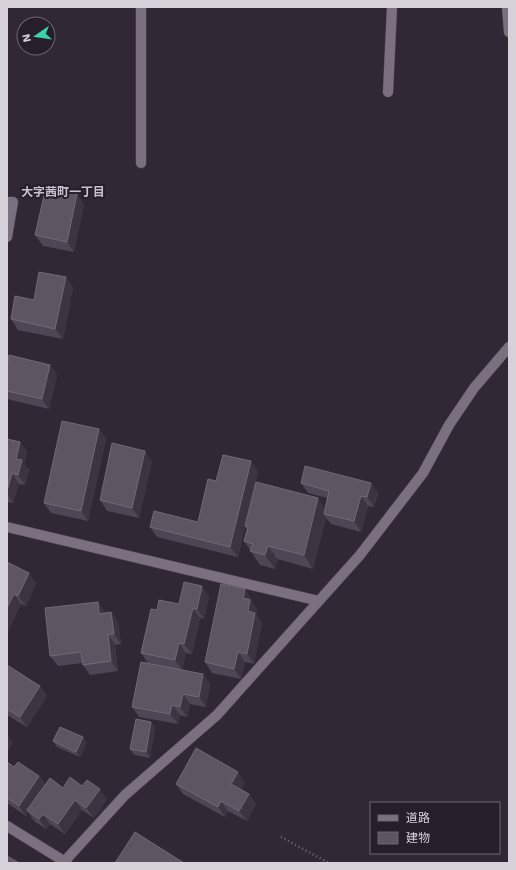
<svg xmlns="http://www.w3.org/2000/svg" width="516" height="870" viewBox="0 0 516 870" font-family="'Work Sans','Noto Sans JP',sans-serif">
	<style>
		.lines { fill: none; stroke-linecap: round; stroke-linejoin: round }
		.street-casing { stroke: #4d4652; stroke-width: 11 }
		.path { stroke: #766f7a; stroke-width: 2.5; stroke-dasharray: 1 3; stroke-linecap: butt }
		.street { stroke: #7a7080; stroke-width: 10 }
		.wall { fill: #4f4655 }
		.shaded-wall { fill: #3d3442 }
		.building { fill: #5e5563; stroke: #716976 }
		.labels { text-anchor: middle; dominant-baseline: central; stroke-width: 4; stroke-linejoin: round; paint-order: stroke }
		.neighbourhood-label { font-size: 12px; font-weight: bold; fill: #c8becf; stroke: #261e2b }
	</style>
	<rect width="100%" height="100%" fill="#302835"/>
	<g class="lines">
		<g class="street-casing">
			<path id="street" d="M507,7L509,32
				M388,92L392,7
				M141,163V7
				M7,202H13L7,237
				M7,527L319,601
				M7,826L67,863
				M63,863L125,795L217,715L360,555L423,473L449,425L474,388L509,347"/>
		</g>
		<path class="path" d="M281,837L329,863"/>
		<use href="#street" class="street"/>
	</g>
	<path class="wall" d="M84,204L74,252L43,246L35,235Z
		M73,287L63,339L18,330L11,319L34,300Z
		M50,365L57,375L49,409L7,399V366Z
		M99,429L106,439L88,521L51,513L44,503Z
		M7,439L20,442L27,452L24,464L29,470L25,485L19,484L13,503L7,502Z
		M152,461L139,518L107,511L100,500Z
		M258,471L248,515L325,508L327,498L308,493L301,483H371L378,493L374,507L368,506L361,532L331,524L326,518L313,569L277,559L275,569L260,565L244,541L247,530L245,526L238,557L157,537L150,527L198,522L216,481Z
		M7,562L36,583L26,606L21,604L7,633Z
		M209,596L204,619L200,618L192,654L186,653L182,670L203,674L210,684L206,707L190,704L187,717L180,715L178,724L139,717L132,707L181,670L148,663L141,653L179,604Z
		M252,599L251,601L257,610L256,614L262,623L254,664L245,662L241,679L212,673L205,662Z
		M98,602L105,613L111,612L118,622L121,644L115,645L118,671L90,675L83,665V663L58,666L50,656Z
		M7,665L40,686L47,696L27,727L7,715Z
		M151,722L155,727L150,758L134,755L130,749Z
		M53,741L87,742L80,757L57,747Z
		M7,762L14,767L39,776L45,784L63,788L82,786L107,799L94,818L82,810L65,834L50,824L46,829L34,821L28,812L26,816L7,803Z
		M245,782L241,789L249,794L256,804L247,821L228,811L225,817L183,794L176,784Z"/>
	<path class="shaded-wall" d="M77,194L84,204L74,252L67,242Z
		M66,277L73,287L63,339L55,329Z
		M50,365L57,375L49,409L42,399Z
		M99,429L106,439L88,521L81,511Z
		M20,442L27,452L24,464L29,470L25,485L18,475L16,459Z
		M145,451L152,461L139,518L132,508Z
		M251,461L258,471L238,557L230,547Z
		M12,473L19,484L13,503L7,494V491Z
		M371,483L378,493L374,507L367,497Z
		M361,496L368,506L361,532L354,521Z
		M318,498L328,512L324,514L326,518L313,569L304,555Z
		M268,546L277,559L275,569L265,555Z
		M29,573L36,583L26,606L18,596Z
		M202,586L209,596L204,619L197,609Z
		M245,589L252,599L251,601L257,610L256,614L262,623L254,664L247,654L248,611L243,598Z
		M14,594L21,604L7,633V608Z
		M98,602L105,612L106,624L99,614Z
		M193,608L200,618L192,654L184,644Z
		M111,612L118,622L121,644L114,634Z
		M108,634L115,645L118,671L111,661Z
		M179,643L186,653L182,670L175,660Z
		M238,652L245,662L241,679L234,669Z
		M203,674L210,684L206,707L199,697Z
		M40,686L47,696L27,727L20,717Z
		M183,694L190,704L187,717L180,707Z
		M172,705L180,715L178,724L170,714Z
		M151,722L155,727L150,758L146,752Z
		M7,734L13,743L7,753Z
		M83,737L87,742L80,757L76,752Z
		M238,772L245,782L238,794L231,784Z
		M39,776L46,786L27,810L28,812L26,816L19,806Z
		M100,789L107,799L94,818L86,808Z
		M249,794L256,804L247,821L239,811Z
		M75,800L82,810L65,834L58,824Z
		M221,801L228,811L225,817L218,807Z
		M43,814L50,824L46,829L39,819Z"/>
	<path class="building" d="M46,187L77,194L67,242L35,235Z
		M39,272L66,277L55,329L11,319L15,296L34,300Z
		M9,355L50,365L42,399L7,391V366Z
		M62,421L99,429L81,511L44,503Z
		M7,439L20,442L16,459L22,460L18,475L12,473L7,491Z
		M112,443L145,451L132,508L100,500Z
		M223,455L251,461L230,547L150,527L154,511L198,522L208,479L216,481Z
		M305,466L371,483L367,497L361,496L354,521L324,514L329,491L301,483Z
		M256,482L318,498L304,555L268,546L265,555L250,551L253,544L244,541L248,527L245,526Z
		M7,562L29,573L18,596L14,594L7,608Z
		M184,582L202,586L197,609L193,608L184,644L179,643L175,660L141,653L151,609L157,610L159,600L179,604Z
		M221,584L245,589L243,598L250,600L248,611L255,613L247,654L238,652L234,669L205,662Z
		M98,602L99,614L111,612L114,634H108L111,661L83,665L81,652L50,656L45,608Z
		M141,662L203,674L199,697L183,694L180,707L172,705L170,714L132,707Z
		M7,665L40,686L20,717L7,709Z
		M136,719L151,722L146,752L130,749Z
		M60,727L83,737L76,752L53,741Z
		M196,748L238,772L231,784L249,794L239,811L221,801L218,807L176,784Z
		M7,762L14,767L18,762L39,776L19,806L7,798Z
		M70,777L82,786L87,780L100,789L86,808L75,800L58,824L43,814L39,819L27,810L50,778L63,788Z
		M135,832L184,863H115Z
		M7,856L19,863H7Z"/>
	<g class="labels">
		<g class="neighbourhood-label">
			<text x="63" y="192">大字茜町一丁目</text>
		</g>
	</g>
	<rect width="516" height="870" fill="none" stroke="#d7d1da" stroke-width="16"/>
	<rect x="370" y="802" width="130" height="52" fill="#261e2b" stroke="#6d6671"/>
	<rect x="378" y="815" width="20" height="6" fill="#7a7080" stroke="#6d6671"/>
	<text x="406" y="822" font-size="12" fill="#d7d1da">道路</text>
	<rect x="378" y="832" width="20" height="12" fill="#5e5563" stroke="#6d6671"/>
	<text x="406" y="842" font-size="12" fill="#d7d1da">建物</text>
	<g transform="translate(36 36) rotate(257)"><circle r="19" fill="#261e2b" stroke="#6d6671"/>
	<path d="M0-3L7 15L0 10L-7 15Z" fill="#3cd4a4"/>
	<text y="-6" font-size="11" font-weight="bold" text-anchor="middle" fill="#d7d1da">N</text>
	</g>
</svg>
